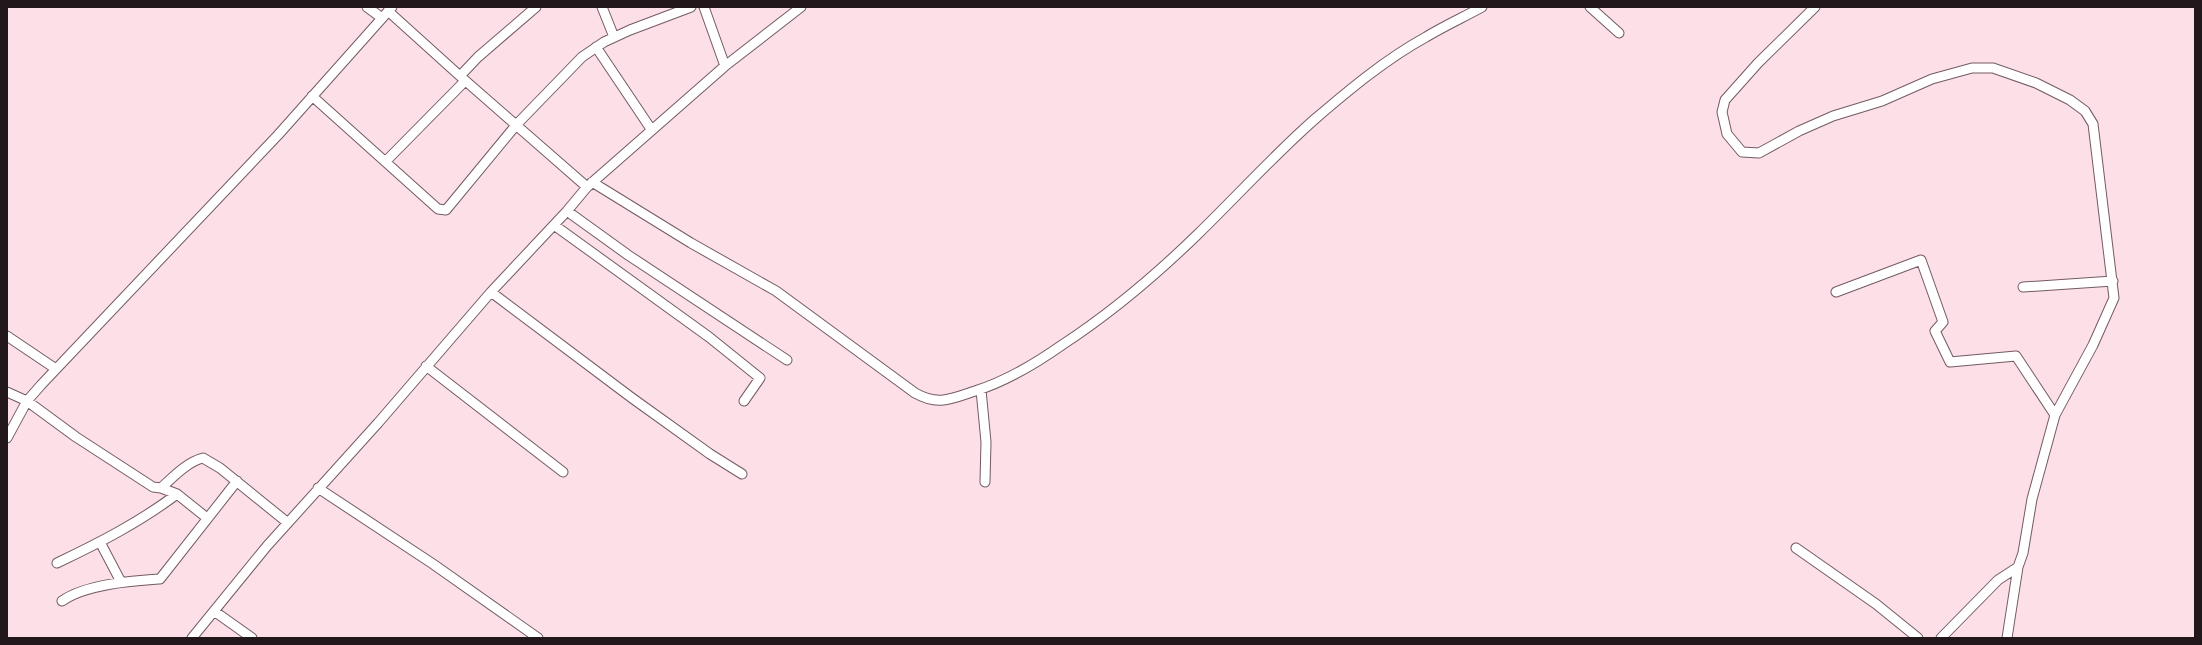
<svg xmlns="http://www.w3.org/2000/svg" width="2202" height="645" viewBox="0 0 2202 645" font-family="'Golos Text',sans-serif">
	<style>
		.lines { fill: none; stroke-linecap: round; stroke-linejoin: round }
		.street-casing { stroke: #735b62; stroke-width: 11 }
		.street { stroke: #fff; stroke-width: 9 }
	</style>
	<rect width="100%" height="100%" fill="#fcdfe7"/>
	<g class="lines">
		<g class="street-casing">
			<path id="street" d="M367,7L382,18
				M602,7L614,37
				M704,7L725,66
				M1590,7L1619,33
				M1815,7L1758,63L1725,100L1722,112L1727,134L1742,152L1759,153L1799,131L1833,116L1882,101L1932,79L1972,68H1993L2036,83L2070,100L2085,111L2093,124L2114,298L2093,345L2055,415L2032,499L2023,553L2018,567L2007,638
				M388,11L460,76L587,187
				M596,47L651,129
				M460,76L478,57L536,7
				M312,96L438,209L446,210L517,124L582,57L604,42L630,30L691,7
				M386,161L465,81
				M592,182L691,243L776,291L915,393C938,406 951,399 975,391C1007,381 1035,364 1062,345C1111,313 1157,274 1199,233C1238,195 1274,155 1315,119C1350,89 1386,59 1426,37C1444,26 1464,17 1482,7
				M567,211L628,255L787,360
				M554,225L709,337L760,378L744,401
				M2023,287L2113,281
				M491,292L632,398L710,454L742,474
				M1836,292L1921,260L1943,322L1935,331L1950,362L2016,356L2055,415
				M7,336L56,369
				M426,366L563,472
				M981,390L986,442L985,482
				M7,392L27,401L76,437L153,487L161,488C173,477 187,462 203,458L220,468L288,523
				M7,438L27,401L41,385L278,135L392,7
				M161,488L177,494L207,518
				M318,488L433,564L538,638
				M100,542L121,582
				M1796,548L1876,604L1918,638
				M57,563C99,543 140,522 177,494
				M62,601C86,584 132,581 160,579L237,481
				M214,611L252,638
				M192,638L267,546L378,423L491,292L567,211L587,187L725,66L801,7
				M1941,638L1998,580L2018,567"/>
		</g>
		<use href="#street" class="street"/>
	</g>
	<rect width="2202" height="645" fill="none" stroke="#22181b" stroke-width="16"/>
</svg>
